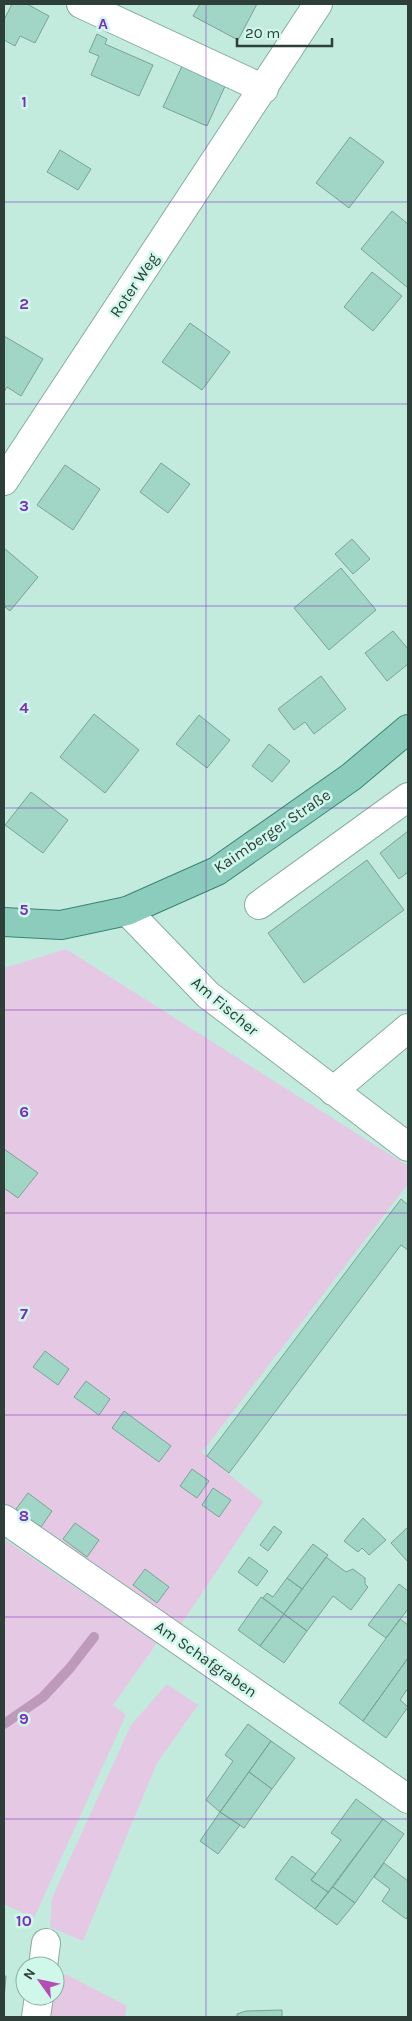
<svg xmlns="http://www.w3.org/2000/svg" width="412" height="2021" viewBox="0 0 412 2021" font-family="Karla,sans-serif">
	<style>
		.green { fill: #e5c8e3 }
		.lines { fill: none; stroke-linecap: round; stroke-linejoin: round }
		.stream { stroke: #bd9aba; stroke-width: 10 }
		.building { fill: #a1d5c5; stroke: #7ba296 }
		.minor-casing { stroke: #86ada1; stroke-width: 30 }
		.major-casing { stroke: #3a8471; stroke-width: 30 }
		.minor { stroke: #fff; stroke-width: 28 }
		.major { stroke: #8cccbc; stroke-width: 28 }
		.grid { fill: none; stroke: #7b2cbf; stroke-width: 1; stroke-opacity: 0.55 }
		.labels { text-anchor: middle; dominant-baseline: central; stroke-width: 5; stroke-linejoin: round; paint-order: stroke }
		.street-label { font-size: 16px; fill: #2e3e39; stroke: #cff8eb }
		.grid-label { font-size: 16px; text-anchor: middle; font-weight: bold; fill: #7b2cbf; stroke: #cff8eb; stroke-width: 5; stroke-linejoin: round; paint-order: stroke }
	</style>
	<rect width="100%" height="100%" fill="#c2ebde"/>
	<path class="green" d="M66,949L408,1166V1184L202,1452L263,1502L178,1629L4,1504V968Z
		M4,1539L157,1643L113,1705L126,1715L34,1918L4,1904Z
		M167,1684L198,1705L157,1763L83,1941L50,1927L52,1898L131,1725Z
		M55,1971L69,1976L127,2006L125,2017H44L47,1996H55Z"/>
	<g class="lines">
		<path class="stream" d="M4,1724L43,1697L70,1668L94,1637"/>
	</g>
	<path class="building" d="M12,4H27L49,16L35,43L20,36L15,46L4,40V20Z
		M200,4H257L238,40L193,16Z
		M97,34L107,39L105,44L153,65L139,96L91,75L99,56L89,52Z
		M183,64L226,84L207,126L163,107Z
		M350,137L384,162L349,208L316,183Z
		M60,150L91,169L78,190L47,172Z
		M392,211L408,224V288L361,249Z
		M372,272L402,296L373,331L344,307Z
		M190,323L230,352L202,390L162,362Z
		M4,336L43,359L21,396L7,387L4,392Z
		M161,463L190,484L168,513L140,492Z
		M65,465L100,489L73,530L37,505Z
		M352,539L370,559L353,574L335,554Z
		M4,548L38,577L10,611L4,606Z
		M341,568L376,610L329,650L294,608Z
		M393,631L408,649V664L387,681L365,653Z
		M321,676L346,709L314,734L305,722L294,730L278,709Z
		M94,714L139,750L105,793L60,757Z
		M199,715L230,740L207,768L176,744Z
		M269,744L290,761L272,782L252,766Z
		M31,792L68,820L43,853L5,825Z
		M408,831V872L399,879L380,853Z
		M367,860L404,910L304,983L268,933Z
		M4,1149L38,1173L18,1198L4,1188Z
		M401,1199L408,1205V1250L401,1245L229,1473L207,1456Z
		M45,1351L69,1369L58,1385L33,1367Z
		M86,1381L110,1399L99,1415L74,1397Z
		M124,1411L171,1446L159,1462L112,1428Z
		M192,1469L209,1481L197,1498L180,1486Z
		M213,1488L231,1500L219,1517L202,1505Z
		M28,1493L52,1511L41,1527L16,1509Z
		M363,1518L386,1540L369,1555L362,1548L358,1552L344,1541Z
		M75,1523L99,1540L87,1557L63,1539Z
		M274,1526L282,1532L268,1551L260,1545Z
		M408,1527V1562L391,1543Z
		M313,1544L328,1555L302,1589L287,1578Z
		M249,1557L268,1571L257,1586L238,1572Z
		M326,1557L346,1572L353,1569L365,1578V1584L368,1587L351,1610L333,1596L307,1631L284,1614Z
		M145,1569L169,1587L157,1603L133,1585Z
		M287,1578L302,1589L284,1614L263,1598L267,1593L273,1597Z
		M399,1584L408,1591V1609L386,1638L368,1625Z
		M261,1597L284,1614L260,1646L238,1630Z
		M284,1614L307,1631L284,1663L260,1646Z
		M400,1619L408,1625V1658L363,1721L339,1703Z
		M408,1658V1688L400,1700L408,1707L386,1738L363,1721Z
		M248,1724L271,1741L220,1812L206,1800L233,1761L225,1755Z
		M271,1741L295,1758L272,1789L249,1772Z
		M249,1772L272,1789L244,1828L220,1812Z
		M356,1799L383,1819L328,1892L311,1880L341,1840L331,1833Z
		M220,1812L240,1825L218,1854L200,1841Z
		M383,1819L404,1834L355,1903L333,1887Z
		M292,1856L316,1874L311,1880L328,1892L315,1909L275,1879Z
		M384,1863L408,1881V1916L406,1919L382,1901L390,1889L374,1877Z
		M333,1887L355,1903L337,1925L315,1909Z
		M4,1976H6L4,2000Z
		M282,2010V2017H237V2014L246,2011Z"/>
	<g class="lines">
		<g class="minor-casing">
			<path id="minor" d="M81,4L264,89
				M4,481L318,4
				M259,905L408,797
				M127,911L208,995L408,1147
				M333,1091L408,1028
				M4,1519L408,1799
				M43,1966L46,1943
				M36,2017L39,1996"/>
		</g>
		<g class="major-casing">
			<path id="major" d="M4,922L61,925L127,911L217,871L351,777L408,729"/>
		</g>
		<use href="#minor" class="minor"/>
		<use href="#major" class="major"/>
	</g>
	<path class="grid" d="M206,4V2017M4,202H408M4,404H408M4,606H408M4,808H408M4,1010H408M4,1213H408M4,1415H408M4,1617H408M4,1819H408"/>
	<g class="labels">
		<g class="street-label">
			<text transform="translate(134 285) rotate(-56)">Roter Weg</text>
			<text transform="translate(272 831) rotate(-34)">Kaimberger Straße</text>
			<text transform="translate(225 1006) rotate(40)">Am Fischer</text>
			<text transform="translate(206 1659) rotate(35)">Am Schafgraben</text>
		</g>
	</g>
	<g class="grid-label">
		<text x="103" y="29">A</text>
		<text x="24" y="107">1</text>
		<text x="24" y="309">2</text>
		<text x="24" y="511">3</text>
		<text x="24" y="713">4</text>
		<text x="24" y="915">5</text>
		<text x="24" y="1117">6</text>
		<text x="24" y="1319">7</text>
		<text x="24" y="1521">8</text>
		<text x="24" y="1724">9</text>
		<text x="24" y="1926">10</text>
	</g>
	<rect width="412" height="2021" fill="none" stroke="#2e3e39" stroke-width="10"/>
	<g transform="translate(40 1981) rotate(303)"><circle r="24" fill="#cff8eb" stroke="#8faea4"/>
	<path d="M0-4L9 19L0 12L-9 19Z" fill="#b54eb2"/>
	<text y="-8" font-size="14" font-weight="bold" text-anchor="middle" fill="#2e3e39">N</text>
	</g>
	<path d="M237 38v8h95v-8" fill="none" stroke="#2e3e39" stroke-width="2.5"/>
	<text x="245" y="38" font-size="15" fill="#2e3e39" stroke="#cff8eb" stroke-width="4" paint-order="stroke">20 m</text>
</svg>
